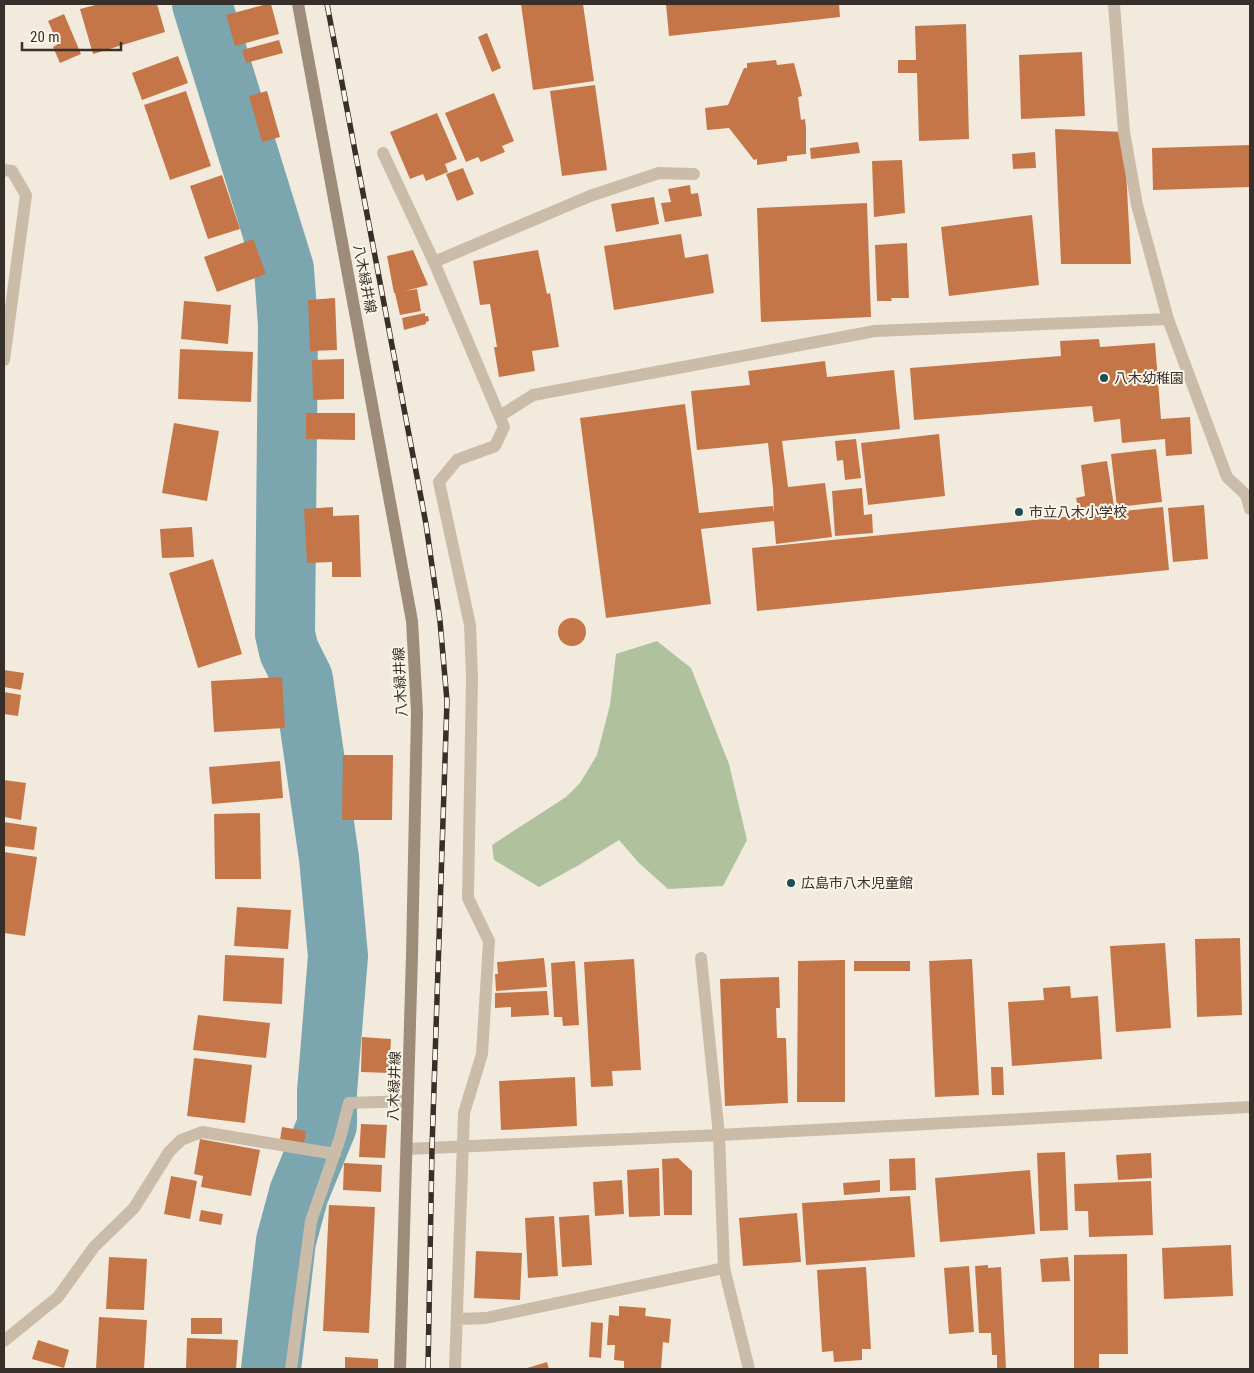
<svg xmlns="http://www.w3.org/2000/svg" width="1254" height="1373" viewBox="0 0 1254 1373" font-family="'Roboto Condensed','Noto Sans JP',sans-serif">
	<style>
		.green { fill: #b0c19d }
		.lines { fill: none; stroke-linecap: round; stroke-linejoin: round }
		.river { stroke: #7ca6af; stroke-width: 60 }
		.building { fill: #c57648 }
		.street { stroke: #cabca8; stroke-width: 12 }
		.secondary { stroke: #9e8c7a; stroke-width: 12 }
		.rail-casing { stroke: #372f29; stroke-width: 5.5 }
		.rail { stroke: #faf4e9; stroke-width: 4; stroke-dasharray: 11; stroke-linecap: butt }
		.poi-dot { fill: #1e4d58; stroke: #faf4e9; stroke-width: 2 }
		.labels { text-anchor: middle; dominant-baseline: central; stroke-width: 4; stroke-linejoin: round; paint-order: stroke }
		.street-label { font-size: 14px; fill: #372f29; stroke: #faf4e9 }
		.poi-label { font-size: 14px; fill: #372f29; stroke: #faf4e9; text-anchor: start }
	</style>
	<rect width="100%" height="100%" fill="#f2ebdd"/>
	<path class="green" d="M657,641L691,668L729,764L747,840L723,886L668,889L639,863L619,840L579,865L539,887L494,860L492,845L566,797L580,783L597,755L610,705L616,654Z"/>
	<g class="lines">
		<path class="river" d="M202,4L284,269L288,325L285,634L289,651L303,679L329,858L338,956L327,1092V1125L299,1193L286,1241L271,1369"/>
	</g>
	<path class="building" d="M99,4H157L165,32L93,54L80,9Z
		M267,4H271L279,34L235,46L226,15Z
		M521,4H583L594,81L533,90Z
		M666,4H839L840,17L669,36Z
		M64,14L81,54L60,63L53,47L58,44L48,21Z
		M966,24L969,139L919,141L917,73H898V60H916L915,26Z
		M487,33L501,68L492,72L478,37Z
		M279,40L283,53L246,63L242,50Z
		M1082,52L1085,116L1021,119L1019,55Z
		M178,56L188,83L142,100L132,73Z
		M776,60L777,65L794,63L801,90L802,96L798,97L801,120L805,119L806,128V154L787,156V161L757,165V159L754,160L729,128L707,130L705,108L728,105L744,68H747V63Z
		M595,85L607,170L562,176L550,91Z
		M186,91L211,166L170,180L144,105Z
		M267,91L280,137L262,142L249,96Z
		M494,93L514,141L502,146L505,152L481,162L478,157L466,162L445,113Z
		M437,113L457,159L445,164L448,172L426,181L423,174L410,179L390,132Z
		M1055,129L1124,132L1131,264H1061Z
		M858,142L860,153L811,159L810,148Z
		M1250,145V187L1153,190L1152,148Z
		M1035,152L1036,168L1013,169L1012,154Z
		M902,160L905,213L874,217L872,161Z
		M463,168L474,194L457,201L446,174Z
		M222,175L240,229L208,239L190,186Z
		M690,185L691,194L698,193L702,216L665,222L661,203L671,202L668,189Z
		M654,197L659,224L616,232L611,204Z
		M867,203L871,317L761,322L757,208Z
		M1032,215L1039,285L949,296L941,227Z
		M681,234L685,258L708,254L714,293L614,310L604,246Z
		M253,239L266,274L217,292L204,257Z
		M907,243L909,298H891L892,301H877L875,245Z
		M413,250L428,285L405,291L417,289L421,311L400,315L395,293H394L387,256Z
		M538,250L547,294L550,293L559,347L532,351L535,371L499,377L494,347H497L490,304L480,305L473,261Z
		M335,298L337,350L310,351L308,300Z
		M184,301L231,305L228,344L181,339Z
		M425,313V316H428L429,321L426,322V324L404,330L402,318Z
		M1099,339L1100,347L1155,343L1161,419L1190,417L1192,454L1166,456L1165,439L1122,443L1120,419L1094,422L1092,406L914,420L910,368L1061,356L1060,341Z
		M180,349L253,352L251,402L178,399Z
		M344,359V399L313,400L312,360Z
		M825,361L827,377L894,370L900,429L782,441L788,487L825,483L832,537L776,544L774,521L701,529L711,604L606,618L580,418L685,404L699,513L773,506L774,514L773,489L768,443L697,450L691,391L750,385L748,371Z
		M306,413H355V440L306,439Z
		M174,423L219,431L207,501L162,493Z
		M939,434L945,496L868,505L861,443Z
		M856,439L861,478L845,480L843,460L837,461L835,441Z
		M1156,449L1162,502L1117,507L1111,454Z
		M1107,461L1114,506L1079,512L1076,498L1085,496L1081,465Z
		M862,488L864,515L872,514L873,533L835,536L832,491Z
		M1204,505L1208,559L1173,562L1168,508Z
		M333,507V516L359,515L361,577H332V562L307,563L304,509Z
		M1163,507L1169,570L757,611L752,548Z
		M192,527L194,557L162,558L160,529Z
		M213,559L242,654L198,668L169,573Z
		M558 632a14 14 0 1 1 28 0a14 14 0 1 1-28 0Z
		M4,670L24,673L21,690L4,687Z
		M282,677L285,728L214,732L211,681Z
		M4,692L21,695L18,716L4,714Z
		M343,755H393L392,820H342Z
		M280,761L283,798L212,804L209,767Z
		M4,780L26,783L21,820L4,817Z
		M260,813L261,879H215L214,814Z
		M4,822L37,827L34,850L4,846Z
		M4,852L37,857L25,936L4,933Z
		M237,907L291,910L288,949L234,946Z
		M1240,938L1242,1015L1197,1017L1195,939Z
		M1165,943L1171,1028L1116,1032L1110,946Z
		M225,955L284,958L282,1004L223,1001Z
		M544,958L547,987L496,991L495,974H498L497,962Z
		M634,959L641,1070L612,1071L613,1086L591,1087L584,962Z
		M972,959L979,1095L935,1097L929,961Z
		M845,960V1102H797L798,961Z
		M575,961L579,1025L563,1026L562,1017H554L551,963Z
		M854,961H910V971H854Z
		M779,977L780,1008H776L777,1038H786L788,1103L725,1106L720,979Z
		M1070,986L1071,998L1098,996L1102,1059L1012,1066L1008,1002L1044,1000L1043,988Z
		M547,991L549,1015L511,1017V1007L495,1008V993Z
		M198,1015L270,1023L266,1058L193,1050Z
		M362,1037L391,1039L389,1073L361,1072Z
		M194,1058L252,1065L245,1123L187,1116Z
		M991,1067H1003L1004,1095H992Z
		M575,1077L577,1126L501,1130L499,1081Z
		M361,1124L387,1125L385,1158L359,1157Z
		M282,1127L306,1131L304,1144L280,1140Z
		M200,1139L260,1150L251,1196L201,1187L203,1176L194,1174Z
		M1065,1152L1068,1230L1040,1231L1037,1153Z
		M1151,1153L1152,1178L1118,1180L1116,1155Z
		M678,1158L692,1171V1215H664L662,1159Z
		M915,1158L916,1190L890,1191L889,1159Z
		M344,1163L382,1165L381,1192L343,1190Z
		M659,1168L660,1216L629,1217L627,1170Z
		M1030,1170L1035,1234L940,1242L935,1178Z
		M171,1176L197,1181L190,1219L164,1214Z
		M622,1180L624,1214L595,1216L593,1182Z
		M880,1180V1192L844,1195L843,1183Z
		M1151,1181L1153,1235L1089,1237L1088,1211H1075L1074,1184Z
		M910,1196L915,1257L806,1265L802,1203Z
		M329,1205L375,1207L369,1333L323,1331Z
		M201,1210L223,1214L221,1225L199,1221Z
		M797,1213L801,1262L743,1266L739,1218Z
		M589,1215L592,1265L562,1267L559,1217Z
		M554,1216L558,1276L528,1278L525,1218Z
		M1231,1245L1233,1296L1164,1299L1162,1248Z
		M476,1251L522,1253L520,1300L474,1298Z
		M1127,1254L1128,1354H1099V1369H1074V1255Z
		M109,1257L147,1259L144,1310L106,1309Z
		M1068,1257L1070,1281L1042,1282L1040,1259Z
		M988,1265V1268L1001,1267L1006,1369H997V1355H992L991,1333H979L975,1266Z
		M969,1266L974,1332L949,1334L944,1268Z
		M866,1267L871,1349H862V1360L834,1362L833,1351L822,1352L817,1270Z
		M619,1306L646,1308L645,1316L671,1319L669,1343L663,1342L661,1369H624V1361L614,1360L615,1345H607L609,1315L619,1316Z
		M99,1317L147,1320L144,1369H96Z
		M191,1318H222V1334H191Z
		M591,1322L603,1323L601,1358L589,1357Z
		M187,1338L238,1340L236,1369H186Z
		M38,1340L69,1350L64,1368L32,1359Z
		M345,1357L378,1359V1369H345Z
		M547,1362L549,1369H524Z"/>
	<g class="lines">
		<path class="street" d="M1114,4L1124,132L1137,205L1168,319L1227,477L1246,495L1250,509
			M383,153L434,262L504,427L495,446L457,460L439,482L470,625L472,678L468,898L489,941L482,1054L464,1113L455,1369
			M4,170L12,171L26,195L4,360
			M434,262L590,196L659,173L694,174
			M500,416L533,395L875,331L1168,319
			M701,958L719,1135L724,1268L749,1369
			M407,1149L719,1135L1250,1107
			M457,1319L486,1318L724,1268
			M4,1341L58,1297L94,1247L134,1208L169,1152L181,1140L202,1132L335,1154
			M291,1369L311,1221L340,1138L349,1103L408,1101"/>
		<path class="secondary" d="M298,4L412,621L417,712L412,955L400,1369"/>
		<g class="rail-casing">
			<path id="rail" d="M327,4L426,524L440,621L447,701L432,1148L428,1369"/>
		</g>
		<use href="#rail" class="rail"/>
	</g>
	<g class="poi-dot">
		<circle cx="1104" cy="378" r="5"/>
		<circle cx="1019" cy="512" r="5"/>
		<circle cx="791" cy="883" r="5"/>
	</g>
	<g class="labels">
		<g class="street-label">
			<text transform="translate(365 279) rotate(79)">八木緑井線</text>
			<text transform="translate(400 682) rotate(-93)">八木緑井線</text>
			<text transform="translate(394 1086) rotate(-88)">八木緑井線</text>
		</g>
		<g class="poi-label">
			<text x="1114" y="378">八木幼稚園</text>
			<text x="1029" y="512">市立八木小学校</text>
			<text x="801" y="883">広島市八木児童館</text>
		</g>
	</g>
	<rect width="1254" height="1373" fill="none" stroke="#372f29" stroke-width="10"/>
	<path d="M22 42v8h99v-8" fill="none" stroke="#372f29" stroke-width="2.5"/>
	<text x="30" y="42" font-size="15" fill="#372f29" stroke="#faf4e9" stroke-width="4" paint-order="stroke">20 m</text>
</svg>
